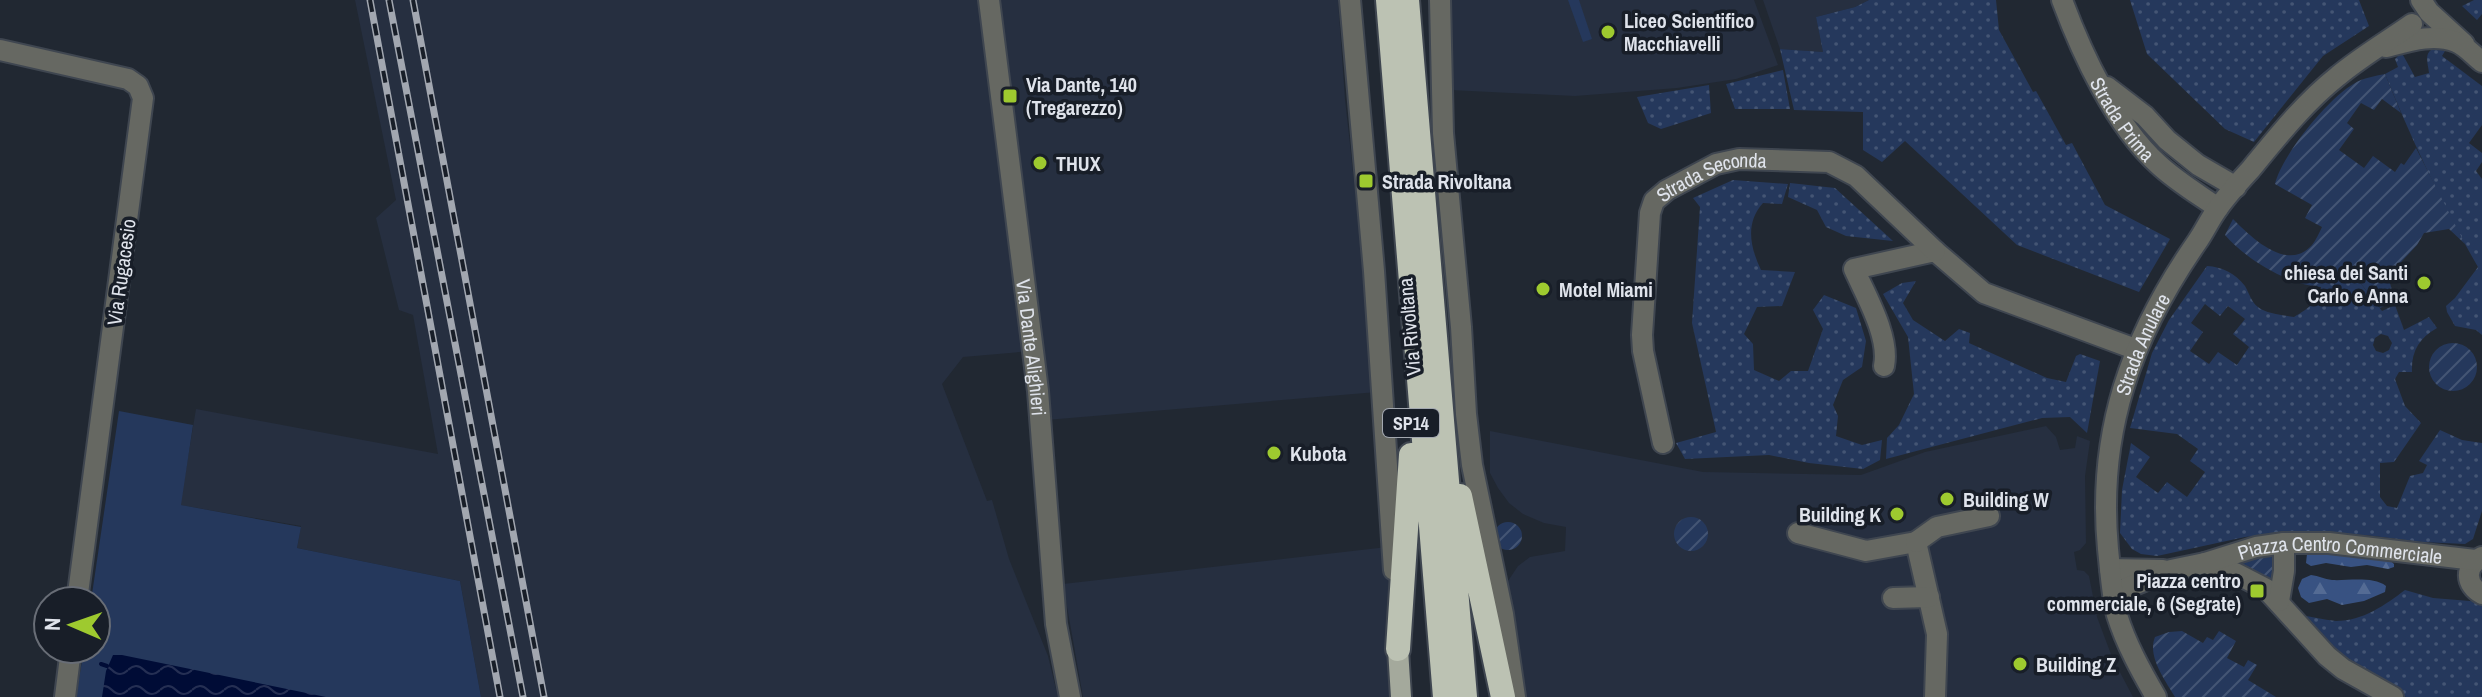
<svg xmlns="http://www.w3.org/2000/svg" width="2482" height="697" viewBox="0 0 2482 697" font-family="'Archivo Narrow',sans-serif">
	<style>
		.built { fill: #262f40 }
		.grass { fill: #25385c }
		.forest { fill: url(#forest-firs) }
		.park { fill: url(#park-dots); fill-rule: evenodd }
		.garden { fill: url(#garden-furrows) }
		.water { fill: url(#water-waves) }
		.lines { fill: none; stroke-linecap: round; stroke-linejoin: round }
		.stream { stroke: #000c36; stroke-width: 4 }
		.minor-casing { stroke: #3f4650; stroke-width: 24 }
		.major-casing { stroke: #3f4650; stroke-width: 24 }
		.highway-casing { stroke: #3f4650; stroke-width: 28 }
		.minor { stroke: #666862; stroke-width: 20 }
		.major { stroke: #a4a99c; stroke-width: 20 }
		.highway { stroke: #bcc2b3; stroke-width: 24 }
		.rail-casing { stroke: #a2a7b0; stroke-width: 7 }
		.rail { stroke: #181e28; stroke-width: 4; stroke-dasharray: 12; stroke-linecap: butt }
		.poi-dot { fill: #9eca2f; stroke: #181e28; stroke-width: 3 }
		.labels { text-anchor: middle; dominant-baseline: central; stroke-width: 7; stroke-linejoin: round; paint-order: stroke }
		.shield { fill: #181e28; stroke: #a3a8b0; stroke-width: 2 }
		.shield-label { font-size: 18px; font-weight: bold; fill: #dfe3eb }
		.poi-label { font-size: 20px; font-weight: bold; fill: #dfe3eb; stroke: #181e28; text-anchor: start }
		.street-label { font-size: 20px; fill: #dfe3eb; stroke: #181e28 }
	</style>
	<defs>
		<pattern id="forest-firs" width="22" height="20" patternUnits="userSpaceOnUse" patternTransform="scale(2)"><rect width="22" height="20" fill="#385282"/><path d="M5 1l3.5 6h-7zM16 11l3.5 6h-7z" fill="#546b94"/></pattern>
		<pattern id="park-dots" width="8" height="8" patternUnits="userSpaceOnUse" patternTransform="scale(2)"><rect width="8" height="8" fill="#25385c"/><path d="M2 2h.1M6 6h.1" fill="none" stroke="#445574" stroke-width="1.8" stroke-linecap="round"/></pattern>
		<pattern id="garden-furrows" width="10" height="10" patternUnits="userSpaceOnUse" patternTransform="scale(2)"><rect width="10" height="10" fill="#25385c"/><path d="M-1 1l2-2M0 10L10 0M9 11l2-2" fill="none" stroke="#445574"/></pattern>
		<pattern id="water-waves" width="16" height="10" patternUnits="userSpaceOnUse" patternTransform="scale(2)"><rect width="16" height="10" fill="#000c36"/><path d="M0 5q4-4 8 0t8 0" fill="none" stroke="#252f53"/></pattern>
	</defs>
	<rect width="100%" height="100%" fill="#212832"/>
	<path class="built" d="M355,0H1338L1345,99L1377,392L1046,420L1031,351L963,357L942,384L987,501L992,500L1009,559L1048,656L1058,697H481L460,581L297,548L301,526L180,505L196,409L438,454L413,315L399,310L376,218L396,200Z
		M1450,0H1754L1778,65L1736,79L1677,88L1575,96L1451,90Z
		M1763,0H1869L1855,7L1816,17L1823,52L1780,49Z
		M2046,426L2056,437L2060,450L2075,448L2077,436L2090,441L2085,476L2086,543L2080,550L2074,552L2077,570L2084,571L2089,576L2097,617L2112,657L2133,697H1525L1508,581L1518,566L1530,557L1565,551L1566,527L1544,523L1523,514L1509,503L1498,488L1490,473V431L1703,472L1861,475L1925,452Z
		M1396,546L1390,697H1083L1063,584Z"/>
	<path class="grass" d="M1568,0H1579L1592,39L1583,42Z
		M119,411L193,425L181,505L301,527L297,548L460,581L481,697H76L84,649H96V601H91Z"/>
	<path class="forest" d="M2310,552L2358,555L2368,558L2378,554L2384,555L2394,564V567L2388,569L2367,565L2351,567L2326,563L2311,566L2306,563L2307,554Z
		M2311,575C2319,576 2324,579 2332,580C2347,581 2373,576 2386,586L2385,592L2364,601L2342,605L2327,599L2309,603L2301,597L2298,588L2302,579Z"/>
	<path class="park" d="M1869,0H1996L1999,30L2033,92L2036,91L2066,145L2072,143L2105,205L2170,239L2139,292L2017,245L1905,141L1882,162L1863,150V112L1794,110L1780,49L1823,52L1816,17L1855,7Z
		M2130,0H2359L2369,26L2323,56L2254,142L2225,129L2147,54Z
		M2474,0H2482V14L2477,20L2462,6Z
		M2435,48L2445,51L2442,56L2482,86V125L2469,143L2482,153V162L2476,171L2482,179V335L2476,330L2455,326L2447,312L2446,306L2455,298L2478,267C2442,205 2412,140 2385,74L2398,67L2395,59L2400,54L2403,55L2415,77L2429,73C2428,63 2423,52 2435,48Z
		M1783,70L1790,109H1735L1726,84Z
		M1709,85L1711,113L1661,129L1648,123L1637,97Z
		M1733,180L1788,184L1782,204L1763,203C1745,223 1750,247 1761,270L1795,272L1782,306L1757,307L1744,334L1753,344L1754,370L1779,381L1791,371H1808L1823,329L1813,310L1824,295L1856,308L1866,341L1862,367L1843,380L1833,405L1838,416L1836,436L1862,445L1882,440L1880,460L1863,469L1809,463L1769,455L1685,459L1676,443L1716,432L1692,323L1700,207L1693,198Z
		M1790,183L1835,188L1893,241L1846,236L1826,227L1817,210L1788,197Z
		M2207,266C2222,267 2235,273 2245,286C2249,293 2252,303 2258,307C2266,314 2284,315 2294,317C2309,308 2320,301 2322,281L2358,280L2382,311L2395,305L2404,330L2429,317L2437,328C2419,338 2411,352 2412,372H2399L2395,379L2405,406L2421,423L2394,462L2380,463V497L2387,506L2397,508L2410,476L2423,473L2427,465L2419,461L2440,430L2462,440L2482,443V511L2473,539L2465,544L2422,542L2365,535L2283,533L2245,537L2157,556L2141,554L2132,549L2120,533L2122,490L2131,443L2150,457L2136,477L2158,493L2167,482L2187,497L2205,472L2190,461L2198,449L2177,434L2130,428L2152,353L2169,320ZM2205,304L2220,316L2228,306L2245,319L2233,334L2249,347L2237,365L2218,352L2209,364L2190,351L2203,332L2191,323ZM2381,334L2388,336L2392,343L2389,350L2383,353L2376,351L2373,345L2375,338Z
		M1916,281L1903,303L1913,320L1945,341L1959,329L1970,333L1969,343L2047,378L2066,382L2076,356L2080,354L2100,361L2087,433L2070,417L2042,418L1886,459L1887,438L1899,425L1914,394L1908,337L1883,294L1902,283Z
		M2405,590L2433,598L2482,602V697H2406L2360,674L2298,615C2311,616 2323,620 2336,621C2363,621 2385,605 2405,590Z"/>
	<path class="garden" d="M2385,74L2401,113L2382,99L2374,110L2361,103L2347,123L2354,129L2339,150L2364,168L2373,156L2395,172L2401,163L2404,165L2416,148L2465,244L2449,229L2424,233L2417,245L2388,276L2395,301L2380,308L2358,280L2322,281V287C2288,285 2247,260 2225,235L2233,219C2251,237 2287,273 2312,245C2316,240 2319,233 2322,227L2305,218L2312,205L2275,184C2282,155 2328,98 2355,83C2363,78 2375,76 2385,74Z
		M2429 367a24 24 0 1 1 48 0a24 24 0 1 1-48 0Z
		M1674 534a17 17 0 1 1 34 0a17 17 0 1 1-34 0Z
		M1494 536a14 14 0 1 1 28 0a14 14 0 1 1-28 0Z
		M2277,551L2276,568L2271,581L2232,564Z
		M2182,631L2203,643L2207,637L2213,640L2219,631L2236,641L2227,658L2244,667L2248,660L2257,665L2248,680L2276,697H2175C2165,680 2147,656 2155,637L2169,632Z"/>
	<path class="water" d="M113,655H122L326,697H102L106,671Z"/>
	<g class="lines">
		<path class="stream" d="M101,664L107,666"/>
		<g class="minor-casing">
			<g id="minor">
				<path id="s1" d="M989,0L1038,391L1056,624L1070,697"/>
				<path d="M1350,0L1374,271L1394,570"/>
				<path d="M1440,0L1443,133L1461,327L1466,414L1472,465L1503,614L1515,697"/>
				<path id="s2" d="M2062,0C2082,54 2115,125 2158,164C2176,181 2198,194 2218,208"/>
				<path d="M2421,0L2429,12L2464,44"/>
				<path d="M2386,47C2409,41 2434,33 2456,42C2466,46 2474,56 2482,62"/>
				<path d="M0,50L128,79L138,86L143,98L77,601"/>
				<path d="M2107,87L2145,116L2167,140L2198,165L2236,187"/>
				<path d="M1884,366C1890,337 1866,296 1854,269L1935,251L1984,293L2135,349"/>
				<path id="s3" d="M1663,443L1643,351L1642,335L1650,213L1654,201L1667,190L1716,164L1739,159L1829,162L1856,176L1935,251"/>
				<path d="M1798,533L1866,551L1916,542L1937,634L1935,697"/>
				<path d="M1916,542L1937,527L1989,516"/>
				<path d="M2482,557C2464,566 2465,585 2482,594"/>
				<path d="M2205,563L2235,573L2266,589L2327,656L2343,669L2393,697"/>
				<path d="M2110,569L2163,570"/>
				<path id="s4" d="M2114,593L2171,570L2205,563L2256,547L2284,543H2329L2475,560"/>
				<path d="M1893,598L1929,597"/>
				<path d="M2279,601L2284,571V543"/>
				<path d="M65,697L71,649"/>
				<path id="s5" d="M2156,697C2141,671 2126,644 2117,615C2112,598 2110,567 2108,549C2097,432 2131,337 2197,242C2204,232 2209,221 2216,211C2226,196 2239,182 2251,169C2278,136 2305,102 2338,76C2362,56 2388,41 2412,24"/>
			</g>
		</g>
		<g class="major-casing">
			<path id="major" d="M1398,649L1401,697"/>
		</g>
		<g class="highway-casing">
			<path id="highway" d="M1388,0L1445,697
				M1407,0L1465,697
				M1460,496L1503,697
				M1398,649L1411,455"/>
		</g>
		<use href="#minor" class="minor"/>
		<use href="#major" class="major"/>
		<use href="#highway" class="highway"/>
		<g class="rail-casing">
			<path id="rail" d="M370,0L500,697
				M389,0L523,697
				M413,0L544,697"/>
		</g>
		<use href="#rail" class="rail"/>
	</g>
	<g class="poi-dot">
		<circle cx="1608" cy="32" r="8"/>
		<rect x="1002" y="88" width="16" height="16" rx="4"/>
		<circle cx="1040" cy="163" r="8"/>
		<rect x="1358" y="173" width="16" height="16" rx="4"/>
		<circle cx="2424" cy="283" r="8"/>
		<circle cx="1543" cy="289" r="8"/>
		<circle cx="1274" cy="453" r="8"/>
		<circle cx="1947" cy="499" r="8"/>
		<circle cx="1897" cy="514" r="8"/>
		<rect x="2249" y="583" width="16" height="16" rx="4"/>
		<circle cx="2020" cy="664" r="8"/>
	</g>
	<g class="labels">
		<rect class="shield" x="1383" y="409" width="56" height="28" rx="6"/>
		<g class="shield-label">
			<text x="1411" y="423">SP14</text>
		</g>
		<g class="poi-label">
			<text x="1624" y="20">Liceo Scientifico<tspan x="1624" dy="23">Macchiavelli</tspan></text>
			<text x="1026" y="84">Via Dante, 140<tspan x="1026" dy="23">(Tregarezzo)</tspan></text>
			<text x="1056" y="163">THUX</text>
			<text x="1382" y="181">Strada Rivoltana</text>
			<text x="2408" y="272" text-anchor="end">chiesa dei Santi<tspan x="2408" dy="23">Carlo e Anna</tspan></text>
			<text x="1559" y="289">Motel Miami</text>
			<text x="1290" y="453">Kubota</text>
			<text x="1963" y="499">Building W</text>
			<text x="1881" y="514" text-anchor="end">Building K</text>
			<text x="2241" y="580" text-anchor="end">Piazza centro<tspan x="2241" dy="23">commerciale, 6 (Segrate)</tspan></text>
			<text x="2036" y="664">Building Z</text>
		</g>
		<g class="street-label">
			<text stroke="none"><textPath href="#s2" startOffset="134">Strada Prima</textPath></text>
			<text stroke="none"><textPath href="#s3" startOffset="310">Strada Seconda</textPath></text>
			<text transform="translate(121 272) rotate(-82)">Via Rugacesio</text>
			<text transform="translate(1409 327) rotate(-95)">Via Rivoltana</text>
			<text stroke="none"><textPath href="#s5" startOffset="368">Strada Anulare</textPath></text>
			<text stroke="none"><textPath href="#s1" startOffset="350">Via Dante Alighieri</textPath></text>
			<text stroke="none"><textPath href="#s4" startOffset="234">Piazza Centro Commerciale</textPath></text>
		</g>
	</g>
	<g transform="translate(72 625) rotate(272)"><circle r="38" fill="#181e28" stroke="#686d76" stroke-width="2"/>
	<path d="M0-6L14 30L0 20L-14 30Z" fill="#9eca2f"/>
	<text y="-12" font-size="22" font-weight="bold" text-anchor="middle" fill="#dfe3eb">N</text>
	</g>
</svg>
